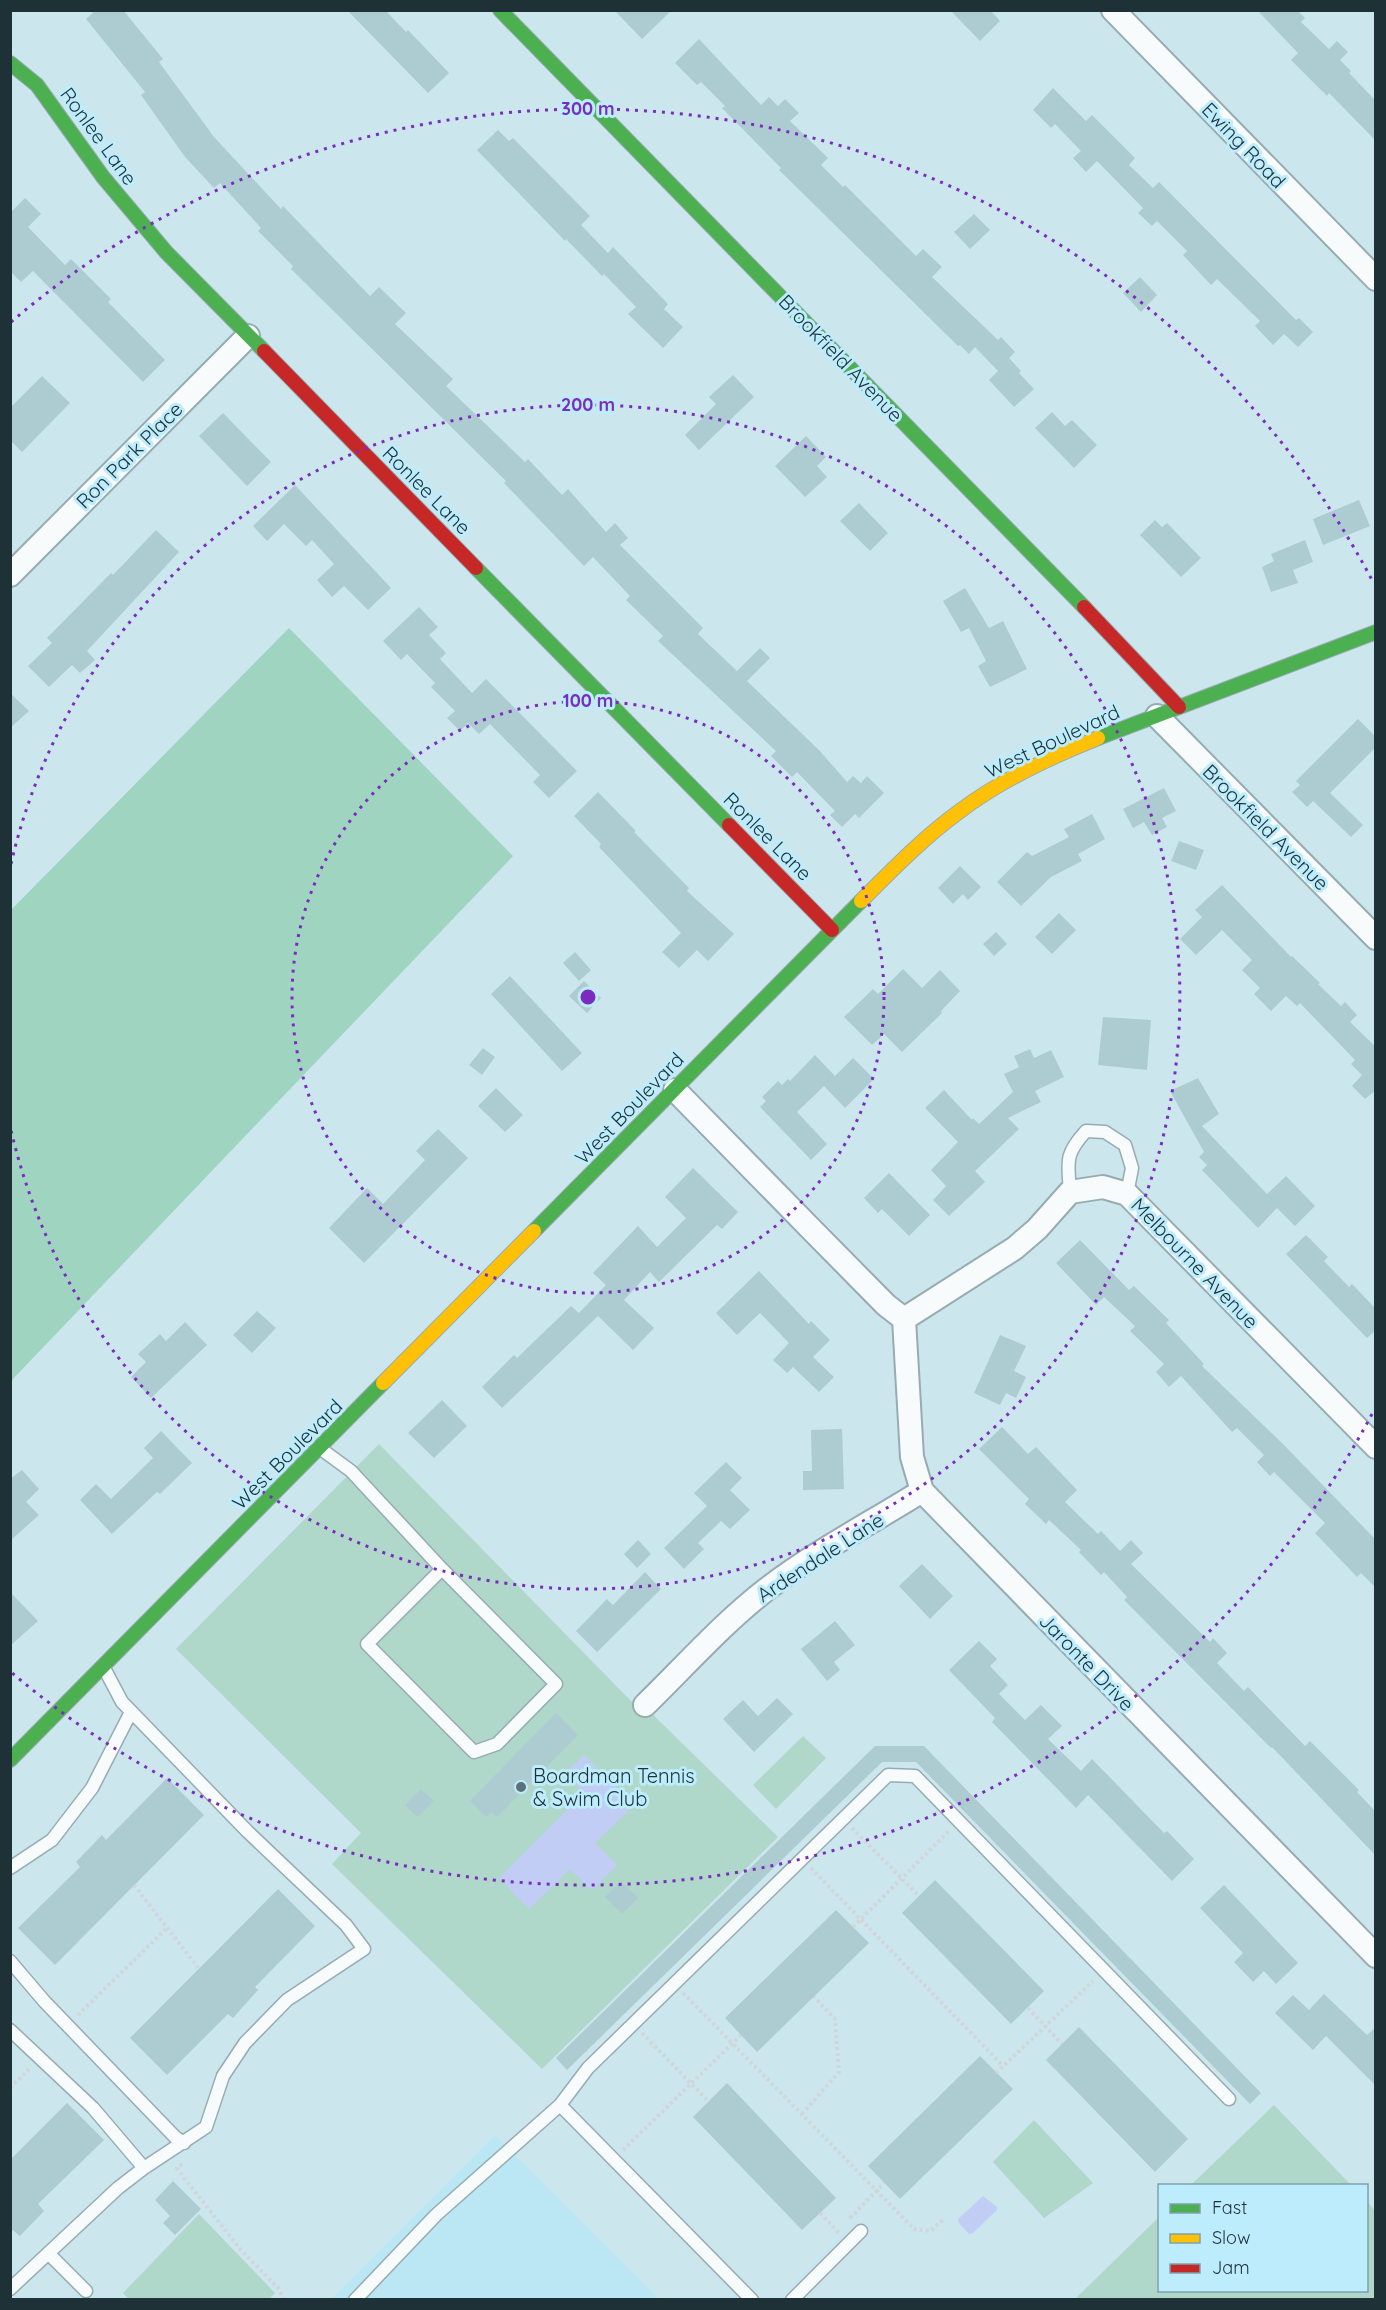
<svg xmlns="http://www.w3.org/2000/svg" width="1386" height="2310" viewBox="0 0 1386 2310" font-family="Quicksand,sans-serif">
	<style>
		.built { fill: #bbe7f4 }
		.green { fill: #afd7ca }
		.forest { fill: #9fd4c1 }
		.water { fill: #c1cdf4 }
		.building { fill: #adccd1 }
		.lines { fill: none; stroke-linecap: round; stroke-linejoin: round }
		.lane-casing { stroke: #97abb2; stroke-width: 15 }
		.street-casing { stroke: #97abb2; stroke-width: 26 }
		.fast-casing { stroke: #97abb2; stroke-width: 16 }
		.slow-casing { stroke: #97abb2; stroke-width: 16 }
		.jam-casing { stroke: #97abb2; stroke-width: 16 }
		.path { stroke: #cfd7da; stroke-width: 4; stroke-dasharray: 3 3; stroke-linecap: butt }
		.lane { stroke: #f7fbfc; stroke-width: 12 }
		.street { stroke: #f7fbfc; stroke-width: 22 }
		.fast { stroke: #4caf50; stroke-width: 14 }
		.slow { stroke: #ffc107; stroke-width: 14 }
		.jam { stroke: #c62828; stroke-width: 14 }
		.ring { fill: none; stroke: #7b2cbf; stroke-width: 3; stroke-dasharray: 3 6 }
		.poi-dot { fill: #5b7077; stroke: #bdedfd; stroke-width: 2 }
		.labels { text-anchor: middle; dominant-baseline: central; stroke-width: 6; stroke-linejoin: round; paint-order: stroke }
		.street-label { font-size: 20px; fill: #1e3137; stroke: #bdedfd }
		.poi-label { font-size: 20px; fill: #1e3137; stroke: #bdedfd; text-anchor: start }
		.centre { fill: #7b2cbf; stroke: #bdedfd; stroke-width: 3 }
		.ring-label { font-size: 18px; text-anchor: middle; font-weight: bold; fill: #7b2cbf; stroke: #bdedfd; stroke-width: 6; stroke-linejoin: round; paint-order: stroke }
	</style>
	<rect width="100%" height="100%" fill="#cce6ee"/>
	<path class="built" d="M495,2135L659,2299L330,2300Z"/>
	<path class="green" d="M379,1444L631,1701L644,1706L778,1837L542,2069L332,1864L361,1833L176,1649Z
		M803,1736L826,1758L776,1809L753,1785Z
		M1274,2105L1351,2185H1191Z
		M1034,2120L1093,2183L1044,2218L993,2162Z
		M1367,2201L1375,2211V2299H1075L1159,2217L1160,2290H1366Z
		M199,2214L275,2293L269,2299L130,2300L123,2293Z"/>
	<path class="forest" d="M289,628L513,856L11,1381V910Z"/>
	<path class="water" d="M584,1755L634,1805L595,1843L617,1865L592,1890L570,1869L529,1909L499,1878L584,1793L565,1773Z
		M983,2196L997,2207V2210L973,2233L969,2234L959,2223L958,2219Z"/>
	<path class="building" d="M96,10H123L163,59L159,62L214,137L281,209L283,206L370,296L379,287L406,313L395,324L453,379L446,386L525,462L528,459L562,495L568,489L606,532L615,523L628,538L620,545L703,628L698,634L737,671L760,648L770,658L747,681L819,750L847,782L853,776L861,783L867,776L884,793L859,818L855,814L842,827L830,815L835,811L797,772L792,777L771,756L776,751L658,641L663,636L626,600L630,596L593,557L584,566L504,483L506,481L291,269L293,266L258,231L261,228L220,183L214,188L185,157L141,95L145,92L86,19Z
		M347,10H385L406,32L408,30L449,73L428,93Z
		M614,10H672L642,39Z
		M950,10H990L1000,21L980,41Z
		M1257,10H1297L1305,18L1301,22L1329,49L1337,41L1348,52L1340,60L1351,71L1349,73L1376,101V141L1329,93L1327,96L1291,60L1298,53Z
		M699,39L761,105L769,97L778,106L785,99L799,113L790,121L828,158L821,165L843,187L845,185L916,256L923,249L942,267L932,277L998,340L1001,337L1015,352L1009,358L1021,371L1019,373L1034,389L1014,407L989,380L998,371L975,347L969,354L960,345L958,346L779,170L781,168L722,108L725,106L701,82L697,85L675,63Z
		M1053,88L1086,121L1092,115L1135,158L1129,165L1153,188L1159,182L1296,320L1299,318L1313,332L1298,347L1284,334L1273,345L1255,326L1260,321L1217,279L1211,285L1183,255L1187,251L1157,221L1152,226L1138,213L1143,208L1097,161L1086,172L1073,158L1081,151L1055,124L1051,128L1033,110Z
		M498,130L509,141L513,138L590,216L581,225L608,253L613,247L668,304L664,309L683,327L663,348L628,314L636,307L604,274L602,276L566,239L565,241L477,150Z
		M25,198L41,214L28,227L65,265L71,259L111,299L108,302L165,360L143,382L33,271L21,282L10,271V209L12,211Z
		M974,214L990,230L970,249L954,232Z
		M1140,277L1157,295L1141,312L1123,293Z
		M733,375L754,397L699,450L685,435L716,404L709,397Z
		M42,376L70,403L22,452L10,440V408Z
		M1052,412L1065,426L1072,420L1097,445L1074,468L1035,428Z
		M223,413L271,462L247,486L199,436Z
		M806,436L826,457L817,466L827,477L805,497L775,466Z
		M295,485L391,588L368,610L344,586L332,597L317,580L334,564L312,540L306,546L284,524L267,541L253,526Z
		M1359,500L1370,526L1323,545L1313,519Z
		M859,503L888,533L870,551L840,521Z
		M1155,520L1162,527L1167,523L1201,558L1181,577L1140,535Z
		M156,530L179,552L87,651L95,660L80,673L72,665L49,687L28,666L52,643L47,638L111,573L113,575Z
		M1305,540L1313,562L1293,570L1298,583L1271,592L1262,567L1274,561L1271,554Z
		M965,588L989,628L1003,621L1027,669L990,687L978,666L986,661L969,628L961,632L943,601Z
		M419,607L438,627L429,635L446,653L440,659L472,693L486,679L577,771L549,798L533,782L540,775L490,724L479,734L468,723L460,731L447,718L455,711L431,687L435,683L407,654L401,660L383,641Z
		M10,693L29,711L10,728Z
		M1358,719L1376,737V747L1330,793L1363,825L1351,837L1313,801L1307,807L1292,792L1300,785L1296,781Z
		M1164,788L1176,811L1162,818L1167,827L1152,835L1144,822L1133,828L1123,809Z
		M598,792L636,831L634,832L689,888L687,891L734,934L708,961L697,950L679,968L662,952L681,933L599,847L601,844L574,816Z
		M1092,814L1105,839L1078,854L1082,861L1051,877L1021,906L997,882L1027,852L1032,856L1069,837L1064,829Z
		M1179,841L1204,850L1196,870L1171,861Z
		M960,866L981,887L968,900L963,894L953,904L938,888Z
		M1222,885L1291,957L1292,956L1320,983L1318,984L1341,1006L1345,1002L1357,1015L1350,1022L1376,1047V1090L1365,1099L1352,1086L1362,1075L1351,1064L1355,1060L1300,1003L1297,1006L1286,996L1271,1011L1254,994L1260,988L1242,970L1252,960L1222,930L1196,955L1180,939L1202,917L1195,910Z
		M1059,913L1076,930L1052,954L1035,937Z
		M996,932L1007,944L994,956L983,944Z
		M575,952L591,970L579,981L563,963Z
		M903,969L922,988L940,970L960,991L941,1011L942,1013L902,1052L884,1034L872,1045L844,1017L873,989L878,994Z
		M510,976L582,1053L562,1071L491,994Z
		M584,981L601,998L587,1013L569,996Z
		M1103,1017L1151,1020L1147,1070L1098,1065Z
		M483,1048L495,1057L482,1075L469,1065Z
		M1030,1049L1034,1058L1051,1050L1064,1077L1035,1091L1041,1102L1008,1118L1019,1129L975,1171L985,1182L949,1216L933,1200L946,1186L931,1170L958,1142L925,1108L944,1090L972,1120L973,1118L979,1124L1013,1092L1004,1074L1019,1067L1014,1056Z
		M815,1055L835,1076L853,1058L874,1079L845,1108L824,1086L797,1112L827,1144L811,1160L760,1107L766,1101L762,1097L778,1081L782,1085L788,1079L790,1081Z
		M1198,1078L1219,1114L1202,1126L1267,1194L1286,1176L1315,1206L1295,1226L1277,1208L1258,1228L1202,1170L1207,1165L1199,1157L1204,1152L1170,1091Z
		M496,1088L523,1115L505,1132L478,1106Z
		M438,1129L468,1158L364,1263L329,1228L367,1188L383,1204L425,1160L416,1151Z
		M693,1168L738,1212L722,1229L717,1225L659,1282L650,1272L624,1300L654,1328L633,1350L598,1316L502,1408L482,1387L514,1355L517,1358L571,1306L579,1313L606,1285L593,1273L638,1226L657,1247L686,1218L665,1197Z
		M889,1173L930,1215L909,1236L882,1209L878,1213L864,1198Z
		M1306,1235L1328,1257L1324,1261L1349,1287L1352,1284L1376,1309V1330L1367,1338L1286,1254Z
		M1080,1240L1129,1290L1134,1286L1169,1320L1166,1323L1204,1364L1202,1366L1284,1445L1376,1540V1588L1361,1573L1357,1577L1315,1533L1325,1523L1274,1472L1270,1476L1257,1462L1264,1455L1237,1428L1232,1432L1181,1376L1169,1387L1156,1372L1164,1364L1130,1331L1135,1326L1104,1297L1096,1305L1056,1263Z
		M759,1271L809,1324L811,1321L830,1340L813,1357L834,1377L819,1392L793,1367L787,1373L773,1360L789,1343L760,1313L737,1335L716,1313Z
		M257,1311L276,1328L252,1353L233,1335Z
		M185,1322L207,1345L151,1398L131,1377L146,1362L138,1354L160,1334L166,1341Z
		M1000,1335L1026,1346L1014,1371L1026,1377L1016,1398L1006,1393L1000,1405L974,1393Z
		M442,1400L467,1426L434,1458L408,1433Z
		M1002,1427L1028,1454L1036,1447L1077,1490L1065,1502L1098,1534L1101,1531L1120,1551L1131,1540L1143,1553L1131,1564L1210,1642L1213,1638L1227,1653L1217,1663L1244,1691L1248,1687L1305,1746L1310,1741L1359,1790L1357,1792L1376,1812V1856L1272,1747L1271,1748L1124,1600L1127,1597L1104,1572L1101,1575L1079,1552L1081,1550L1049,1520L1046,1524L1025,1504L1029,1499L979,1449Z
		M842,1429L844,1489L803,1490V1471H812L811,1430Z
		M161,1431L192,1463L160,1494L157,1492L112,1534L80,1500L96,1484L111,1499L153,1458L144,1448Z
		M726,1462L742,1478L730,1490L750,1510L730,1529L721,1521L698,1543L704,1549L684,1569L664,1548L707,1506L694,1493Z
		M22,1470L39,1489L26,1502L39,1515L10,1541V1479Z
		M638,1540L651,1554L637,1568L624,1554Z
		M922,1564L953,1596L930,1619L899,1586Z
		M645,1572L661,1589L597,1652L576,1631L607,1599L613,1605Z
		M10,1592L38,1621L10,1646Z
		M835,1621L855,1645L834,1662L840,1670L827,1681L801,1649Z
		M979,1641L997,1659L990,1666L1008,1685L999,1694L1025,1720L1041,1705L1062,1726L1048,1739L1081,1771L1092,1759L1164,1833L1167,1831L1194,1859L1172,1881L1088,1795L1076,1808L992,1722L995,1718L949,1670Z
		M777,1698L793,1714L754,1752L723,1719L743,1700L758,1716Z
		M556,1713L578,1735L497,1817L491,1812L486,1817L470,1801Z
		M875,1746H924L1261,2093L1250,2104L916,1762H882L567,2070L556,2058Z
		M167,1778L204,1815L55,1965L18,1928L80,1867L76,1862L102,1835L106,1840Z
		M421,1789L434,1801L417,1817L405,1805Z
		M935,1880L1044,1991L1011,2024L902,1913Z
		M621,1881L638,1898L622,1914L605,1897Z
		M1224,1885L1298,1963L1276,1984L1264,1971L1253,1982L1234,1962L1243,1953L1200,1908Z
		M278,1889L315,1926L255,1987L258,1990L233,2018L228,2014L167,2075L130,2038Z
		M836,1910L869,1943L757,2052L725,2018Z
		M1324,1994L1367,2035L1376,2027V2086L1326,2036L1313,2050L1275,2013L1293,1995L1309,2010Z
		M1079,2027L1188,2139L1155,2172L1046,2060Z
		M980,2056L1013,2089L900,2199L868,2166Z
		M727,2083L836,2198L802,2230L693,2117Z
		M67,2103L104,2140L38,2204L44,2211L20,2236L10,2228V2160Z
		M173,2181L201,2209L175,2235L163,2223L170,2216L155,2200Z"/>
	<g class="lines">
		<g class="lane-casing">
			<path id="lane" d="M1070,1192C1068,1162 1064,1155 1086,1131L1105,1132L1125,1145L1132,1168L1127,1194
				M321,1449L351,1471L442,1569L556,1684L497,1744L474,1752L367,1644L442,1569
				M104,1668L122,1702L248,1832L346,1925L364,1949L287,2000L245,2043L223,2076L206,2127L144,2168
				M10,1868L52,1840L92,1788L131,1712
				M10,1961L44,2001L175,2137L184,2143
				M10,2030L93,2108L144,2168L118,2188L10,2289
				M560,2105L752,2300
				M49,2254L86,2291
				M355,2300L436,2215L560,2105L588,2068L888,1775L915,1776L1229,2099
				M792,2300L861,2231"/>
		</g>
		<g class="street-casing">
			<path id="street" d="M1113,10L1376,279
				M10,575L248,336
				M1157,716L1376,938
				M675,1090L813,1231L886,1305L904,1319
				M904,1319L912,1457L922,1491L1376,1956
				M904,1319L1015,1248L1037,1229L1070,1192L1103,1187L1127,1194L1376,1447
				M645,1705C685,1666 723,1623 767,1589C815,1552 871,1523 922,1491"/>
		</g>
		<g class="fast-casing">
			<path id="fast" d="M500,10L1084,607
				M10,63L37,85L103,177L166,252L264,351
				M476,568L729,825
				M1098,738L1376,632
				M534,1231L861,901
				M10,1760L383,1383"/>
		</g>
		<g class="slow-casing">
			<path id="slow" d="M861,901C892,870 924,837 960,811C1001,780 1050,757 1098,738
				M383,1383L534,1231"/>
		</g>
		<g class="jam-casing">
			<path id="jam" d="M264,351L476,568
				M1084,607L1179,707
				M729,825L832,930"/>
		</g>
		<path class="path" d="M852,1828L919,1896
			M811,1868L1003,2066
			M134,1885L199,1969
			M853,1927L950,1830
			M683,1993L914,2229L930,2231L943,2220
			M1028,2008L1062,2044
			M78,2015L167,1928
			M642,2033L709,2102
			M996,2073L1093,1981
			M10,2088L29,2069
			M802,2114L839,2072L835,2019L814,1997
			M623,2150L741,2035
			M182,2164L177,2168L185,2179L241,2250L279,2289L284,2300
			M820,2213L840,2234
			M852,2218L851,2217L884,2183"/>
		<use href="#lane" class="lane"/>
		<use href="#street" class="street"/>
		<use href="#fast" class="fast"/>
		<use href="#slow" class="slow"/>
		<use href="#jam" class="jam"/>
	</g>
	<g class="ring">
		<circle cx="588" cy="997" r="296"/>
		<path d="M11 864A592 592 0 1 1 11 1130"/>
		<path d="M1372 1414A888 888 0 0 1 11 1672M11 322A888 888 0 0 1 1372 580"/>
	</g>
	<circle class="poi-dot" cx="521" cy="1787" r="6"/>
	<g class="labels">
		<g class="street-label">
			<text transform="translate(99 136) rotate(54)">Ronlee Lane</text>
			<text transform="translate(1244 145) rotate(46)">Ewing Road</text>
			<text transform="translate(841 358) rotate(46)">Brookfield Avenue</text>
			<text transform="translate(129 455) rotate(-45)">Ron Park Place</text>
			<text transform="translate(427 490) rotate(45)">Ronlee Lane</text>
			<text transform="translate(1052 741) rotate(-25)">West Boulevard</text>
			<text transform="translate(1266 827) rotate(45)">Brookfield Avenue</text>
			<text transform="translate(768 836) rotate(45)">Ronlee Lane</text>
			<text transform="translate(629 1108) rotate(-46)">West Boulevard</text>
			<text transform="translate(1195 1263) rotate(46)">Melbourne Avenue</text>
			<text transform="translate(287 1454) rotate(-45)">West Boulevard</text>
			<text transform="translate(820 1557) rotate(-33)">Ardendale Lane</text>
			<text transform="translate(1087 1662) rotate(46)">Jaronte Drive</text>
		</g>
		<g class="poi-label">
			<text x="533" y="1775">Boardman Tennis<tspan x="533" dy="23">&amp; Swim Club</tspan></text>
		</g>
	</g>
	<circle cx="588" cy="997" r="9" class="centre"/>
	<g class="ring-label">
		<text x="588" y="115">300 m</text>
		<text x="588" y="411">200 m</text>
		<text x="588" y="707">100 m</text>
	</g>
	<rect width="1386" height="2310" fill="none" stroke="#1e3137" stroke-width="24"/>
	<rect x="1158" y="2184" width="210" height="108" fill="#bdedfd" stroke="#7da2ae" stroke-width="1.5"/>
	<rect x="1170" y="2204" width="30" height="9" fill="#4caf50" stroke="#7da2ae" stroke-width="1.5"/>
	<text x="1212" y="2214" font-size="18" fill="#1e3137">Fast</text>
	<rect x="1170" y="2234" width="30" height="9" fill="#ffc107" stroke="#7da2ae" stroke-width="1.5"/>
	<text x="1212" y="2244" font-size="18" fill="#1e3137">Slow</text>
	<rect x="1170" y="2264" width="30" height="9" fill="#c62828" stroke="#7da2ae" stroke-width="1.5"/>
	<text x="1212" y="2274" font-size="18" fill="#1e3137">Jam</text>
</svg>
